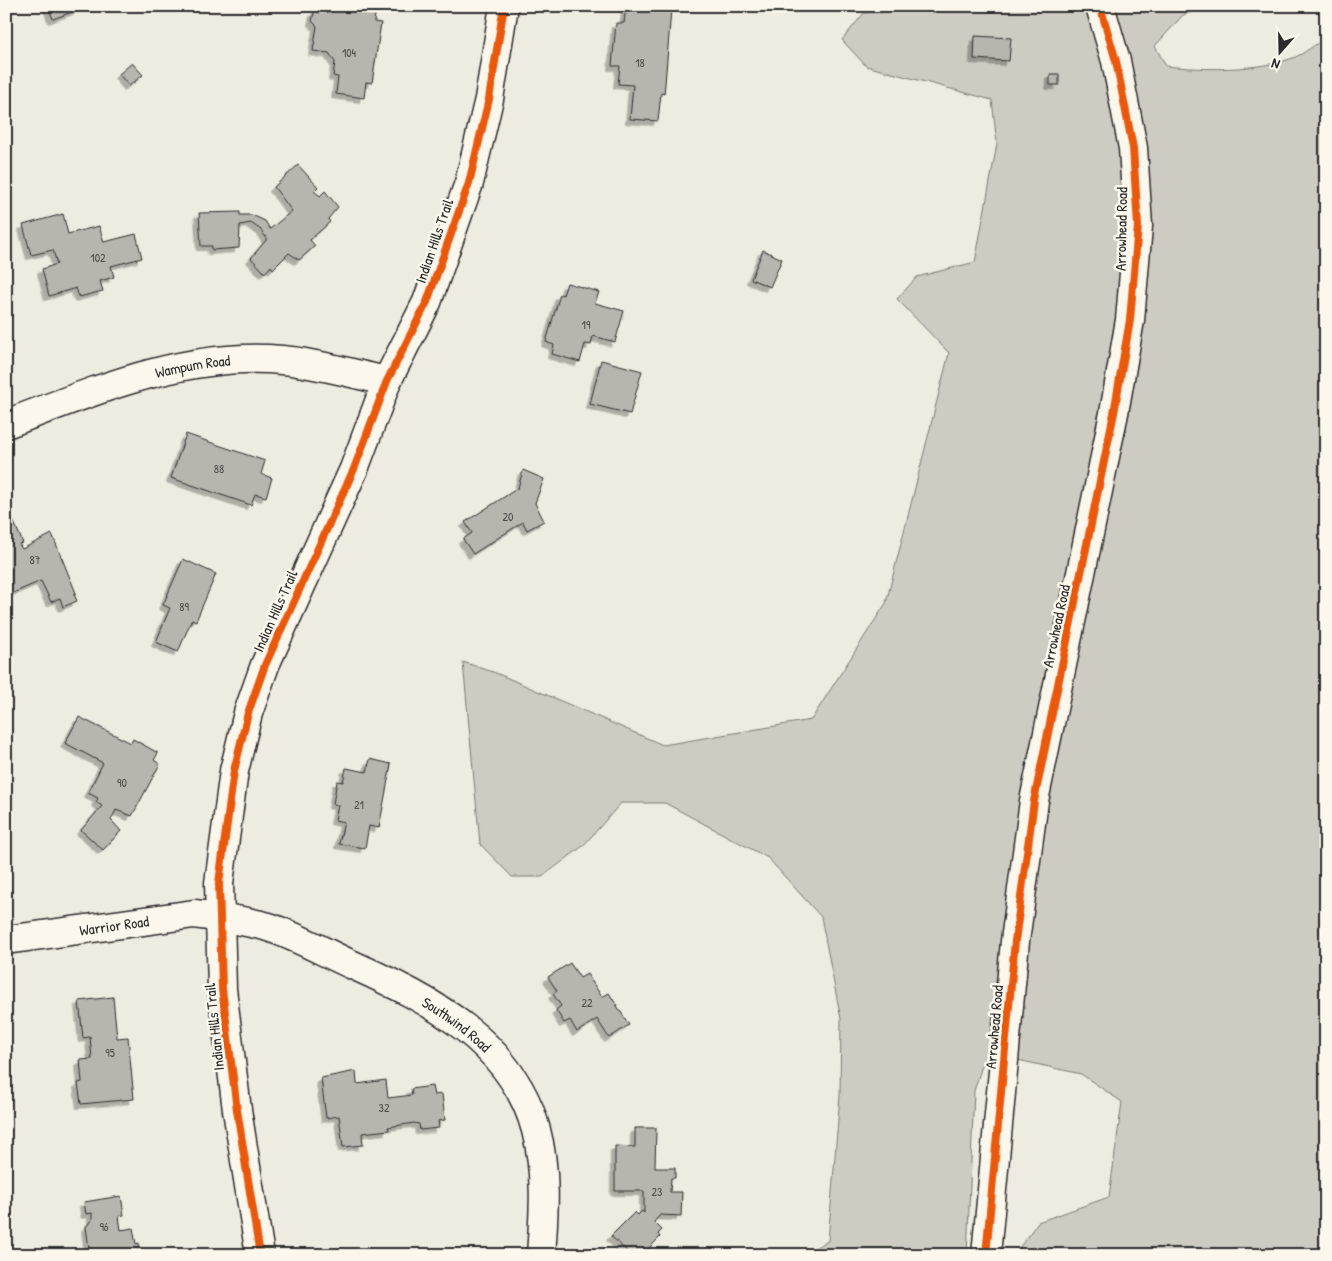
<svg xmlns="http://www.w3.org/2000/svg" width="1332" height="1261" viewBox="0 0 1332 1261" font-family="'Patrick Hand',sans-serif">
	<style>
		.green { fill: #cecbc2; stroke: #7c7b76 }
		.building { fill: #b8b5ae; stroke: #2b2b2b; filter: url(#shadow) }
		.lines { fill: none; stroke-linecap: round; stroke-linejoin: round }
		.minor-casing { stroke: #2b2b2b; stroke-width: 31 }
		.minor { stroke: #fbf7ec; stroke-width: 28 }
		.cycleway-casing { stroke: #fbf7ec; stroke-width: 11 }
		.cycleway { stroke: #e8590c; stroke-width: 8 }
		.labels { text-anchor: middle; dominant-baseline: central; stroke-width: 5; stroke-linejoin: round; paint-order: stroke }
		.number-label { font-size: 12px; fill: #4e4e4c }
		.street-label { font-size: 15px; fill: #2b2b2b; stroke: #fbf7ec }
	</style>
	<defs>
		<filter id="shadow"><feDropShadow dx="-4.5" dy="4.5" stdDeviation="0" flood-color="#0004"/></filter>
	</defs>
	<rect width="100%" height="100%" fill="#eeebe0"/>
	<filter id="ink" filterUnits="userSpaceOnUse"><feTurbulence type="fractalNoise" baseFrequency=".02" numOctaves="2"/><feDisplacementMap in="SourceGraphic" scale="10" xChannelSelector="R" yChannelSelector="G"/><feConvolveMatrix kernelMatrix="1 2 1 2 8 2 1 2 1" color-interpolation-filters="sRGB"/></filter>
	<g filter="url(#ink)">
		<path class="green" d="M969,6H1211L1183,15L1155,46L1166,66C1204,70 1256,71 1293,58C1304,54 1315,44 1326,38V1255H1014L1038,1222L1109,1197L1122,1102L1081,1074L986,1053L974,1091L967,1255H800L828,1241L840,1095L841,1019L821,917L768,858L665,803H621L583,846L542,877H512L480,844L463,662L496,673L663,745L811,720L886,603L949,353L897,299L917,277L975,262L997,144L992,100L866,66L842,40L864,13Z"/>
		<path class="building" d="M48,6H78L80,9L53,19Z
			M319,6L376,8L374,22L381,23L372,83L366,82L364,98L336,94L338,77L333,76L335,62L329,53L313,51L317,26L312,21L314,13Z
			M626,6L671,10L665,84L664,94L661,93L658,121L630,119L633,85L618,84L620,66H612L616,23H624Z
			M975,36L1011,38L1009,61L974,59Z
			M132,63L143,75L129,86L119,74Z
			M1050,74H1059V85H1050Z
			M298,165L318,187L314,191L320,196L325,191L338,207L328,219L330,222L310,240L315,246L299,260L289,253L273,269L271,266L265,273L251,258L267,239L261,230L251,223L240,225L239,248L212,250V246H201L199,213L240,212V215H252L265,221L270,229L292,211L274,187Z
			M63,214L68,234L99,226L104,242L136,234L142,258L111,266L114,277L100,281L103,291L79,297L76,288L49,296L42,269L57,264L53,250L31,255L23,225Z
			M763,250L782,259L770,287L751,279Z
			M567,283L599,292L595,303L624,311L615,342L593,336L591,345L585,344L580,362L552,354L554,345L546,342L560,294L563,295Z
			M601,360L642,371L630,414L590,404Z
			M186,434L265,461L261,474L272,478L266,497L255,494L251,505L171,478Z
			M523,470L544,479L535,503L544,521L527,530L523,522L473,554L463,539L472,533L465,522L518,488Z
			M13,520L23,543L19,544L22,549L52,534L76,593L74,594L77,601L63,607L60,598L51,602L41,581L6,596V523Z
			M183,559L216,574L196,621L192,619L178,652L156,642L170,608L163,605Z
			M79,717L131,743L133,739L158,753L154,760L160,764L132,816L116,810L111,820L121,831L103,850L81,830L102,806L96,802L98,798L88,793L103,763L65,743Z
			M370,759L391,764L379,828L369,826L365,848L339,844L344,822L335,820L338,805L333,804L337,781L343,782L346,768L367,772Z
			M570,963L580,978L587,974L602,997L609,993L629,1025L609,1038L597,1019L577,1032L570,1020L564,1023L556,1010L561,1006L553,994L557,991L548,977Z
			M113,997L117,1038L128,1037L134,1099L81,1104L78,1083L82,1082L80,1060L92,1059L90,1037L83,1038L79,1001Z
			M356,1071L357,1084L386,1080L388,1098L412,1095L411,1089L432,1086L434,1095L442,1094L445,1120L438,1121L439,1128L420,1130L419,1124L414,1123L388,1127L389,1130L362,1133L363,1145L343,1147L339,1116L326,1118L321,1078Z
			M635,1128H656L655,1168H675V1178H671L670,1192H682L681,1216L660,1215L654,1222L662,1230L658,1234L660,1237L644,1253L642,1251L639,1255H631L611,1236L635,1212L638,1215L642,1211L644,1213V1191H615V1146L635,1147Z
			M121,1196L124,1215L119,1216L121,1230L133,1228L136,1244L139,1243L141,1255H98L89,1248L86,1227L92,1219V1213L86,1214L84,1202Z"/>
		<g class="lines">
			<g class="minor-casing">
				<g id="minor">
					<path id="s1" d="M6,424C94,391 187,351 282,360C318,363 352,374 387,381"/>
					<path id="s2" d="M6,940L194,914C218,917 242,920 265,926C293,934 327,954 355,966C431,1000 513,1043 536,1130C547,1171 544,1214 541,1255"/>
					<path d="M260,1255L237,1110L222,989L219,883L234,771L248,713L265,665L354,469L387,381L427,302L469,183L489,99L504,6"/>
					<path d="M986,1255L1015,941L1034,801L1114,413L1130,320L1138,226L1133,148L1116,61L1100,6"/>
				</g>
			</g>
			<use href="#minor" class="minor"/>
			<g class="cycleway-casing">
				<path id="cycleway" d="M260,1255L237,1110L222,989L219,883L234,771L248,713L265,665L354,469L387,381L427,302L469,183L489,99L504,6
					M986,1255L1015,941L1034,801L1114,413L1130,320L1138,226L1133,148L1116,61L1100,6"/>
			</g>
			<use href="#cycleway" class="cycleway"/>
		</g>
	</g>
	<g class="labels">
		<g class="number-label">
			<text x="349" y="52">104</text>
			<text x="640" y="62">18</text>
			<text x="98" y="257">102</text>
			<text x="586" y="324">19</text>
			<text x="219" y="468">88</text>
			<text x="508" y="516">20</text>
			<text x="35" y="559">87</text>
			<text x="184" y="606">89</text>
			<text x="122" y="782">90</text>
			<text x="359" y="804">21</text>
			<text x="587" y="1002">22</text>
			<text x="110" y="1052">95</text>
			<text x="384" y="1107">32</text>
			<text x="657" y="1191">23</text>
			<text x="104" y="1226">96</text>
		</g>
		<g class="street-label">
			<text transform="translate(1121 229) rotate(-89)">Arrowhead Road</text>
			<text transform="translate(434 241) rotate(-71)">Indian Hills Trail</text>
			<text stroke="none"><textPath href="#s1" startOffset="196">Wampum Road</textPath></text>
			<text transform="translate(275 611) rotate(-66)">Indian Hills Trail</text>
			<text transform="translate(1056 626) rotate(-78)">Arrowhead Road</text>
			<text stroke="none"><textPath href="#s2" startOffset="109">Warrior Road</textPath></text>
			<text stroke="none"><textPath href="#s2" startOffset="478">Southwind Road</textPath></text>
			<text transform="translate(214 1027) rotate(-96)">Indian Hills Trail</text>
			<text transform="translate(994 1027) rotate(-85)">Arrowhead Road</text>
		</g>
	</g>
	<rect width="1332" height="1261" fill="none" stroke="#fbf7ec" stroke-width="25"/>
	<rect x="12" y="12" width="1307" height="1236" fill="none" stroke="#2b2b2b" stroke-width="2" filter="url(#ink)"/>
	<g transform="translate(1280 52) rotate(200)" stroke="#fbf7ec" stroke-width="4" paint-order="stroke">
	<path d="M0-4L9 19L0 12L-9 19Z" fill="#2b2b2b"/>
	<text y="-8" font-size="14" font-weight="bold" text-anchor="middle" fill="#2b2b2b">N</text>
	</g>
</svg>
